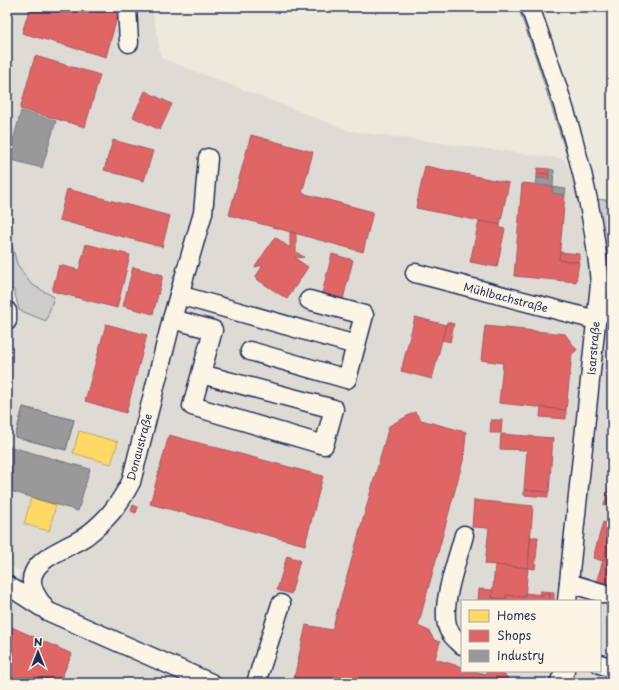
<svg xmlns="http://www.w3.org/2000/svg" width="619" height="690" viewBox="0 0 619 690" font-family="'Playpen Sans',sans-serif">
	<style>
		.built { fill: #dedbd4; fill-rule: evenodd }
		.green { fill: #cfcdca; stroke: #757e94 }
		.homes { fill: #ffd966; stroke: #bba664 }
		.shops { fill: #e06666; stroke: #a55664 }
		.industry { fill: #999; stroke: #737987 }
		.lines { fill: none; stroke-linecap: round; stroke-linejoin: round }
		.minor-casing { stroke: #1b2f5e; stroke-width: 21 }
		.minor { stroke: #fcf5e5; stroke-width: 18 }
		.labels { text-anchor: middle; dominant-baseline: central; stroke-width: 4; stroke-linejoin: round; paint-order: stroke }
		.street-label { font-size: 11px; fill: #1b2f5e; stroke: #fcf5e5 }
	</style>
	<rect width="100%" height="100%" fill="#eee9dd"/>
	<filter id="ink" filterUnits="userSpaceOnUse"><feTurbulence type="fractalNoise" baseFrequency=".025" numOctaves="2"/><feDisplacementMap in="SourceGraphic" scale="8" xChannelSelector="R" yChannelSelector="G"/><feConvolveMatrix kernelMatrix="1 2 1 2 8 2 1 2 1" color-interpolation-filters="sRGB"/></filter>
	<g filter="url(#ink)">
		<path class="built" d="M7,7H152L161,58L350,131L564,159L574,178L583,220L590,277L612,278V683H7V608L11,607L20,571L7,563V355L19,310L45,321L54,298L31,284L17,264L12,245L7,194ZM573,501L589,503L579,581ZM462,601H600V671H462Z"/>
		<path class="green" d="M518,7H524L571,161L568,159L537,61Z
			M7,194L12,245L17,264L31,284L54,297L46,321L19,310L14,290L7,286Z
			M597,199L612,201V278L608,277L604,237Z"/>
		<path class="homes" d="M79,431L118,442L111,464L73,453Z
			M31,498L56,505L49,531L24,524Z"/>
		<path class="shops" d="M30,7H120L106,57L22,33Z
			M35,56L100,75L85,127L20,109Z
			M145,91L172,104L160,130L133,117Z
			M251,135L313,152L302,193L373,212L363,252L229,215Z
			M113,140L153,151L144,181L104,170Z
			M425,166L509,183L500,225L416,208Z
			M538,168L549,169V174L537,173Z
			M537,173L549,174V179L537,178Z
			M522,183L553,186L552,193L565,195L559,260L579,262L576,282L514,276Z
			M67,189L170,216L162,247L59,220Z
			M479,221L500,225V228L505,229L497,267L470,262Z
			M290,232L296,233V252L304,257L295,258L308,267L287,299L255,278L263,265L255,267L275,237L290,248Z
			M86,244L130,255L117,308L52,291L59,265L79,270Z
			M560,252L580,254L579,262L559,260Z
			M332,254L353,260L342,303L321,297Z
			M133,267L163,275L153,314L123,306Z
			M415,317L446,325L432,379L401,371Z
			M447,322L454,324L450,342L442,340Z
			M106,324L147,335L126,413L85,401Z
			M485,326L565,334L577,350L572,354L566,410L499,403L503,363L481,360Z
			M541,407L566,410V419L540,417Z
			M415,412L421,420L466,432L464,457L418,626L429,631L434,640L440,642L435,659L462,667V671H475L486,674L487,671H493L503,674L507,677L511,683H314L294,678L306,625L332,630L389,426Z
			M491,420H502L501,433H490Z
			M501,434L553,438L549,492L524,490L527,450L500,449Z
			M169,435L323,476L305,545L150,504Z
			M612,475V507L604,505Z
			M524,490L548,492V497L524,495Z
			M474,500L533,506L528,568L485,564L489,528L472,527Z
			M133,505L138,507L136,513L131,511Z
			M603,522L612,525V531L603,561L593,558Z
			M612,531V585L597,580Z
			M530,537H538L535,569L528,568Z
			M287,556L300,560L291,594L277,590Z
			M495,565L528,568L525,597L506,595V599L492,598Z
			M479,589L493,590L492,598L506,599V595L525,597V593L543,595V594H550L549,601H480L478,600Z
			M540,591L554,592V601H549L550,594L539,595Z
			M7,625L72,654L59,683H7Z"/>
		<path class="industry" d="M21,111L56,121L42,168L8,159Z
			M549,169L554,170L553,186L536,185L537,178L549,179Z
			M553,187L566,189L565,195L552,193Z
			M23,407L74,420L66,450L15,437Z
			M23,407L74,420L66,450L15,437Z
			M612,440V454L608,453Z
			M8,446L90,469L78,511L7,490V450Z"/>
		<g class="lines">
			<g class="minor-casing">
				<g id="minor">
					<path d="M127,7L129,43"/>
					<path d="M530,7C562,97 593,188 600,284L567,601"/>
					<path d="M208,158L203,213L172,319L131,482C119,505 107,520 86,536C72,546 41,556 34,572C27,586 39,600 47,611L211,683"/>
					<path id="s1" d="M415,273L596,320C600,312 604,309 612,306"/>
					<path d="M179,295L356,345L347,379L250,351"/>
					<path d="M309,300L364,315L356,345"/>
					<path d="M7,311V321"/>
					<path d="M172,319L213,330L192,406L324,445L334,409L201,374"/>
					<path d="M569,583L612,596"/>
					<path d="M7,585L41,607"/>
					<path d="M462,645C456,639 449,634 447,625C441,603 458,558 464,535"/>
					<path d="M600,664L612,668"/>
					<path d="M256,683L281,604"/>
					<path d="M559,683L565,671"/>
				</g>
			</g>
			<use href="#minor" class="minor"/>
		</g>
	</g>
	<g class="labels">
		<g class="street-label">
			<text stroke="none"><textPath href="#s1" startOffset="94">Mühlbachstraße</textPath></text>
			<text transform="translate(593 348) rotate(-85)">Isarstraße</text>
			<text transform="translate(139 447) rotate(-75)">Donaustraße</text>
		</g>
	</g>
	<rect width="619" height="690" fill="none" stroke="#fcf5e5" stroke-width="24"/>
	<rect x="12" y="12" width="595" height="666" fill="none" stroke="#1b2f5e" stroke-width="1.5" filter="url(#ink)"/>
	<rect x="461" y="600" width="140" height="72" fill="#fcf5e5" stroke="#a2a6af"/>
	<rect x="469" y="610" width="20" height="12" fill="#ffd966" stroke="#a2a6af"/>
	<text x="497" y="620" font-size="12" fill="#1b2f5e">Homes</text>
	<rect x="469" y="630" width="20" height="12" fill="#e06666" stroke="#a2a6af"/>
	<text x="497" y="640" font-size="12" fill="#1b2f5e">Shops</text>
	<rect x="469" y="650" width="20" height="12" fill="#999999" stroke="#a2a6af"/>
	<text x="497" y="660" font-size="12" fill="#1b2f5e">Industry</text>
	<g transform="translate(38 652)" stroke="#fcf5e5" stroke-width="3" paint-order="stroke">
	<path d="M0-3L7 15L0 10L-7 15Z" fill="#1b2f5e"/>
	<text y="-6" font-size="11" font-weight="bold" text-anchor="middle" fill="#1b2f5e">N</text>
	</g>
</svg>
